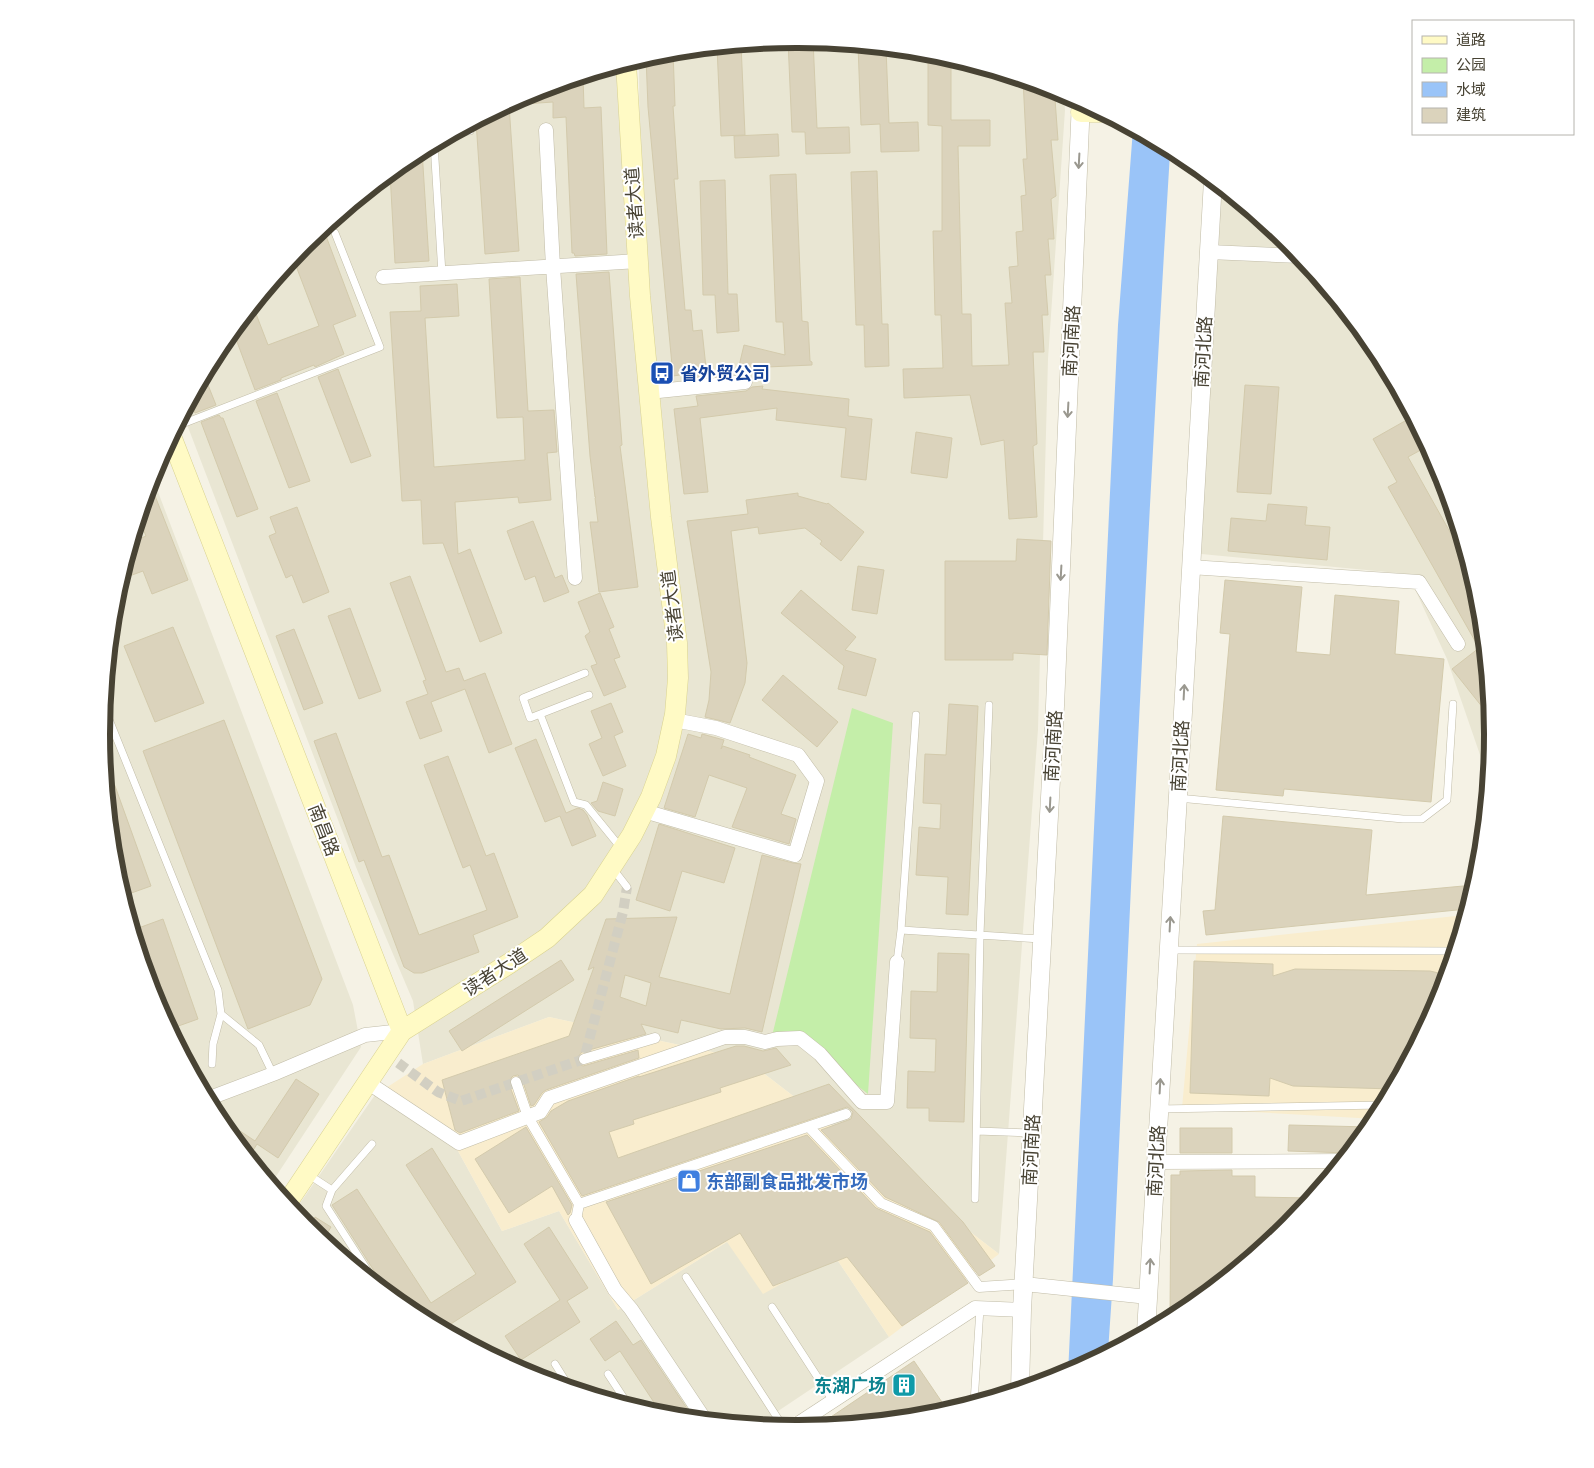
<svg xmlns="http://www.w3.org/2000/svg" width="1594" height="1468" viewBox="0 0 1594 1468" font-family="'Space Grotesk','Noto Sans SC',sans-serif">
	<style>
		.residential { fill: #e9e6d3 }
		.commercial { fill: #f9edce }
		.green { fill: #c4eea9 }
		.water { fill: #9ac4f8 }
		.building { fill: #dbd3bc; stroke: #d3caac; fill-rule: evenodd }
		.lines { fill: none; stroke-linecap: round; stroke-linejoin: round }
		.pedestrian-tunnel { stroke: #d2cfc2; stroke-width: 10; stroke-dasharray: 10 5; stroke-linecap: butt }
		.service-casing { stroke: #c1bca7; stroke-width: 8 }
		.pedestrian-casing { stroke: #c1bca7; stroke-width: 11 }
		.minor-casing { stroke: #c1bca7; stroke-width: 15 }
		.tertiary-casing { stroke: #c1bca7; stroke-width: 19 }
		.secondary-casing { stroke: #d9d290; stroke-width: 21 }
		.service { stroke: #fff; stroke-width: 7 }
		.pedestrian { stroke: #fff; stroke-width: 10 }
		.minor { stroke: #fff; stroke-width: 14 }
		.tertiary { stroke: #fff; stroke-width: 18 }
		.secondary { stroke: #fffac5; stroke-width: 20 }
		.oneway { stroke: #9a988f }
		.labels { text-anchor: middle; dominant-baseline: central; stroke-width: 4; stroke-linejoin: round; paint-order: stroke }
		.street-label { font-size: 18px; fill: #484334; stroke: #fff }
		.transit-label { font-size: 18px; font-weight: bold; fill: #164399; stroke: #fff; text-anchor: start }
		.shop-label { font-size: 18px; font-weight: bold; fill: #366cbe; stroke: #fff; text-anchor: start }
		.culture-label { font-size: 18px; font-weight: bold; fill: #0d838f; stroke: #fff; text-anchor: end }
		.rim { fill: none; stroke: #484334; stroke-width: 6 }
	</style>
	<rect width="100%" height="100%" fill="#f5f2e5"/>
	<path class="residential" d="M797,39L933,52L1063,92L1065,110L1048,359L1038,729L999,1254L745,1059L549,1017L423,1064L413,1001L356,867L183,414L219,348L306,242L411,156L531,92L616,66L641,377L639,59L662,52Z
		M1213,180L1289,243L1375,348L1439,468L1479,599L1492,734L1488,778L1447,659L1408,574L1191,553Z
		M152,476L353,1005L361,1047L271,1184L219,1120L155,1000L115,869L102,734L115,598Z
		M375,1095L458,1151L502,1231L559,1211L618,1310L727,1242L834,1255L889,1337L757,1425L661,1416L531,1376L411,1312L305,1225L294,1212Z"/>
	<path class="commercial" d="M1465,915L1439,1000L1376,1119L1182,1108L1197,944Z
		M549,1017L745,1059L999,1254L889,1337L834,1255L763,1294L727,1242L618,1310L559,1211L502,1231L458,1151L375,1095L423,1064Z"/>
	<path class="green" d="M852,708L893,723L868,1094L803,1043L773,1032Z"/>
	<path class="water" d="M1133,129L1170,149V153C1147,528 1130,903 1113,1279L1108,1352L1068,1374L1118,325Z"/>
	<path class="building" d="M797,39L813,40L817,128L849,127L850,153L806,154L805,132H792L788,40Z
		M741,44L745,135L721,136L717,47Z
		M858,45L886,48L889,123L918,122L919,151L881,152L880,124L861,125Z
		M673,51L675,106H673L678,179H674L685,310H691L693,331L702,330L707,377L694,378L693,373L673,376L648,107L646,57L662,52Z
		M928,52L951,58V120H990V146H958L962,314H971L972,366L1009,365L1005,303H1012L1009,267L1018,266L1016,232L1023,231L1021,196L1026,195L1023,159H1027L1023,79L1049,88L1050,99H1055L1058,140H1051L1056,196L1051,199L1054,239H1048L1051,275H1045L1048,315H1042L1044,352H1033L1037,444L1033,446L1037,517L1009,519L1004,440L981,445L970,395L904,398L903,369L943,368L941,315H935L933,231H942V126L928,125Z
		M583,76L584,108L601,107L607,254L575,256L574,253H572L566,117L553,118V102L509,105L519,251L485,254L476,121L531,92Z
		M778,134L779,156L735,158L734,136Z
		M422,150L429,261L395,263L390,173L411,156Z
		M877,171L882,324H888L889,366L865,367L864,325H856L851,172Z
		M796,174L802,321L808,322L810,361L812,362V365L767,367L766,372L739,366L744,345L785,355L783,322H776L770,175Z
		M725,180L728,294H737L739,331L717,333L715,295H703L700,181Z
		M323,228L356,316L333,325L344,354L315,367L314,365L281,378V380L255,390L233,331L253,306L268,345L319,326L293,258L306,242Z
		M609,272L622,445L620,446L638,587L599,592L590,522H598L595,498L596,497H595L590,456L576,274Z
		M520,277L528,411L554,410L557,452L547,453L551,500L519,503L518,497L455,502L458,554L470,549L502,633L480,642L443,543L423,544L421,500L402,501L390,312L421,311L420,286L457,284L459,316L425,318L434,467L525,460L523,417L497,418L489,279Z
		M338,369L371,456L351,463L318,377Z
		M204,375L216,405L195,413L190,401Z
		M1245,385L1279,387L1271,494L1237,492Z
		M763,386L762,389L849,399L848,416L872,419L866,480L841,477L846,428L776,420L777,408L700,418L708,492L684,494L674,409L698,406L696,396L746,391L752,387Z
		M277,393L310,481L289,488L256,401Z
		M219,415L221,418H223L258,509L237,517L201,422Z
		M1412,417L1428,446L1408,457L1469,566L1479,599L1491,718L1452,669L1479,648L1388,487L1397,482L1373,439Z
		M916,432L952,438L947,478L911,473Z
		M150,483L188,580L152,594L143,571L121,579L132,542L146,536L139,519Z
		M798,493V496L827,504L828,503L864,532L841,561L820,544L822,541L805,528L759,534L758,527L731,531L747,663L745,683L730,723L705,717L709,700L711,672L687,521L748,514L746,500Z
		M1268,504L1307,507L1305,525L1330,527L1327,560L1228,551L1231,518L1266,521Z
		M297,507L329,592L303,603L292,575L286,578L269,536L276,533L270,517Z
		M533,521L555,578L562,575L569,592L544,602L535,576L525,580L507,531Z
		M1017,539L1051,541L1047,655L1013,653V660H945V561H1016Z
		M858,566L884,570L877,614L852,610Z
		M410,576L446,672L459,668L464,681L485,673L512,744L489,753L465,689L431,702L442,731L420,739L406,702L428,694L423,681L426,680L390,583Z
		M1225,580L1302,587L1296,652L1330,655L1335,595L1399,601L1395,654L1444,659L1431,802L1284,789L1283,796L1216,790L1230,634L1220,633Z
		M801,590L856,637L845,650L876,659L866,696L838,689L844,666L781,613Z
		M600,593L614,627L609,629L620,657L614,659L626,687L604,696L591,666L597,664L585,636L590,632L578,602Z
		M350,608L381,691L359,699L328,616Z
		M173,627L204,703L155,722L124,646Z
		M294,629L323,703L304,710L276,636Z
		M783,675L838,722L817,747L762,700Z
		M611,703L623,732L614,736L626,766L603,776L589,744L602,738L591,711Z
		M949,704L978,706L968,915L946,914L948,877L916,875L919,827L940,829L941,804L923,803L925,754L946,755Z
		M224,720L322,979L310,1005L248,1029L143,751Z
		M336,733L382,857L389,855L419,935L487,910L470,865L463,868L424,765L448,756L486,856L494,853L518,917L473,935L479,952L422,973H414L404,967L364,860L359,862L314,741Z
		M688,734L701,738L702,734L724,740L721,749L723,746L750,755L749,757L796,775L781,814L796,819L789,844L732,827L747,788L709,775L695,817L664,808Z
		M536,739L566,813L578,808L583,810L587,815L596,836L572,846L560,816L545,822L515,748Z
		M110,772L151,886L123,896L115,869L106,773Z
		M603,782L623,789L615,816L598,811L591,803L597,801Z
		M1223,816L1372,830L1366,895L1474,885L1467,909L1206,935L1203,911L1215,910Z
		M659,824L735,848L724,883L682,871L670,911L636,900Z
		M762,855L793,863L801,864L762,1032L745,1028L721,1029L681,1020L678,1033L641,1024L646,1034L582,1052L577,1058L579,1064L583,1066L638,1050L639,1058L546,1090L542,1093L534,1105L531,1106L522,1079L518,1075L513,1076L511,1078L509,1084L519,1111L460,1133L455,1130L442,1080L569,1036L594,967L588,970L606,919L677,917L659,977L730,994ZM625,975L651,983L646,1006L620,997Z
		M163,919L198,1019L170,1029L155,1000L133,930Z
		M938,953L969,954L964,1122L929,1121V1108H907L908,1071L935,1072L936,1039L910,1038L911,991L937,992Z
		M561,960L574,980L462,1051L449,1031Z
		M1194,961L1273,964V976L1295,969L1430,971L1447,975L1439,1000L1392,1089L1293,1086L1270,1078L1269,1096L1190,1093Z
		M736,1046H744L763,1051L776,1048L791,1065L720,1088L721,1092L633,1120L634,1124L609,1132L618,1158L829,1084L963,1222L995,1266L979,1276L939,1222L885,1197L821,1130L851,1119L853,1112L850,1109L847,1107L582,1196L539,1122L547,1117L551,1111L568,1101L639,1076V1077Z
		M296,1079L319,1094L278,1158L257,1144L249,1157L220,1122L222,1119L255,1141Z
		M1289,1125L1369,1127L1348,1153L1288,1151Z
		M526,1127L572,1205L570,1213L568,1215L552,1186L509,1213L475,1159Z
		M1180,1128H1232V1153H1180Z
		M807,1135L876,1208L930,1232L968,1283L902,1326L847,1257L773,1286L740,1233L651,1284L606,1202Z
		M432,1148L516,1282L443,1329L410,1312L389,1294L332,1205L357,1189L431,1303L476,1274L406,1165Z
		M1232,1170V1176H1255V1197L1311,1198L1288,1226L1183,1312L1170,1319L1171,1175H1180V1171Z
		M315,1217L331,1227L323,1240L308,1228Z
		M549,1227L588,1288L567,1301L580,1322L521,1360L505,1336L560,1300L524,1244Z
		M616,1321L633,1345L641,1340L694,1419L663,1416L620,1351L605,1361L590,1339Z
		M914,1361L948,1411L932,1416L816,1427Z"/>
	<g class="lines">
		<path class="pedestrian-tunnel" d="M386,1054L438,1092L461,1101L584,1059L623,912L627,887"/>
		<g class="service-casing">
			<path id="service" d="M455,132L470,131L469,125
				M434,143L442,274
				M177,426L380,347L335,233
				M585,673L523,698L530,718L589,695
				M104,707L218,990L221,1014L213,1044L212,1064
				M540,714L574,802L586,805L621,848
				M1178,798L1403,819H1422L1447,800L1453,704
				M613,869L627,887
				M901,930L916,715
				M1169,950L1454,951
				M897,962L901,930L1041,939
				M221,1014L259,1045L273,1074
				M1159,1109L1383,1105
				M977,1131L1032,1133
				M309,1175L332,1190L372,1144
				M332,1190L326,1206L375,1282
				M975,1199L980,935L989,705
				M686,1277L784,1428
				M772,1307L833,1401
				M555,1364L570,1388
				M608,1374L629,1406
				M974,1403L980,1308"/>
		</g>
		<g class="pedestrian-casing">
			<path id="pedestrian" d="M584,1059L655,1038
				M516,1082L528,1117L579,1204L576,1220
				M809,1127L881,1203L934,1226L979,1287L1024,1284
				M579,1204L846,1114"/>
		</g>
		<g class="minor-casing">
			<path id="minor" d="M546,130L553,267L575,578
				M1209,252L1300,256
				M383,277L638,261
				M649,392L745,382
				M1190,567L1419,582L1458,644
				M644,811L795,855L817,781L798,755L716,728L674,720
				M367,1082L459,1143L540,1112L549,1098L725,1037H745L765,1042L777,1039L800,1038L820,1054L862,1102H887L897,962
				M207,1099L273,1074L365,1035L402,1031
				M1156,1162L1342,1161
				M576,1220L615,1290L631,1309L705,1420
				M1024,1284L1148,1297
				M790,1429L975,1308L1022,1310"/>
		</g>
		<g class="tertiary-casing">
			<path id="tertiary" d="M1146,1332L1183,712L1213,180
				M1020,1390L1022,1310L1055,706L1081,101"/>
		</g>
		<g class="secondary-casing">
			<path id="secondary" d="M1081,112H1101
				M171,436L402,1031
				M287,1203L402,1031L510,963L547,938L593,895L632,835L651,797L666,756L675,714L678,678L677,643L661,517L640,296L626,63"/>
		</g>
		<use href="#service" class="service"/>
		<use href="#pedestrian" class="pedestrian"/>
		<use href="#minor" class="minor"/>
		<use href="#tertiary" class="tertiary"/>
		<use href="#secondary" class="secondary"/>
	</g>
	<defs><path id="oneway-shaft" d="M-6 0H5M1.5-3L5.5 0L1.5 3" fill="none" stroke-width="1.6" stroke-linecap="round" stroke-linejoin="round" transform="scale(1.25)"/></defs>
	<g class="oneway">
		<use href="#oneway-shaft" transform="translate(1079 161) rotate(93)"/>
		<use href="#oneway-shaft" transform="translate(1068 410) rotate(93)"/>
		<use href="#oneway-shaft" transform="translate(1061 573) rotate(93)"/>
		<use href="#oneway-shaft" transform="translate(1184 692) rotate(-87)"/>
		<use href="#oneway-shaft" transform="translate(1050 805) rotate(93)"/>
		<use href="#oneway-shaft" transform="translate(1170 924) rotate(-87)"/>
		<use href="#oneway-shaft" transform="translate(1160 1086) rotate(-87)"/>
		<use href="#oneway-shaft" transform="translate(1150 1266) rotate(-87)"/>
	</g>
	<defs>
		<g id="bus-square" transform="scale(1.25)"><rect x="-9" y="-9" width="18" height="18" rx="4" fill="#1a4fb4" stroke="#fff"/><path d="M-5-6H5V4H4V6H2V4H-2V6H-4V4H-5ZM-3.5-4V0h7V-4ZM-3.5 1.2v1.5H-2V1.2ZM2 1.2v1.5H3.5V1.2Z" fill="#fff"/></g>
		<g id="shop-square" transform="scale(1.25)"><rect x="-9" y="-9" width="18" height="18" rx="4" fill="#3f7fe0" stroke="#fff"/><path d="M-5-2.5h2.3a2.7 3.5 0 0 1 5.4 0H5L5.5 6h-11ZM-1.5-2.5h3a1.5 2.3 0 0 0-3 0Z" fill="#fff"/></g>
		<g id="building-square" transform="scale(1.25)"><rect x="-9" y="-9" width="18" height="18" rx="4" fill="#0f9aa8" stroke="#fff"/><path d="M-4-6H4V6H1V3H-1V6H-4ZM-2.5-4.3h1.7v1.8h-1.7ZM.8-4.3h1.7v1.8H.8ZM-2.5-1h1.7V.8h-1.7ZM.8-1h1.7V.8H.8Z" fill="#fff"/></g>
	</defs>
	<g fill-rule="evenodd">
		<use href="#bus-square" x="662" y="373"/>
		<use href="#shop-square" x="689" y="1181"/>
		<use href="#building-square" x="904" y="1385"/>
	</g>
	<g class="labels">
		<g class="street-label">
			<text transform="translate(634 203) rotate(-94)">读者大道</text>
			<text transform="translate(1071 341) rotate(-87)">南河南路</text>
			<text transform="translate(1203 352) rotate(-87)">南河北路</text>
			<text transform="translate(672 606) rotate(-97)">读者大道</text>
			<text transform="translate(1053 746) rotate(-87)">南河南路</text>
			<text transform="translate(1180 756) rotate(-87)">南河北路</text>
			<text transform="translate(324 830) rotate(69)">南昌路</text>
			<text transform="translate(495 972) rotate(-33)">读者大道</text>
			<text transform="translate(1031 1150) rotate(-87)">南河南路</text>
			<text transform="translate(1156 1161) rotate(-87)">南河北路</text>
		</g>
		<g class="transit-label">
			<text x="680" y="373">省外贸公司</text>
		</g>
		<g class="shop-label">
			<text x="706" y="1181">东部副食品批发市场</text>
		</g>
		<g class="culture-label">
			<text x="886" y="1385">东湖广场</text>
		</g>
	</g>
	<path d="M0 0H1594V1468H0ZM796 48H798A686 686 0 0 1 1484 734V734A686 686 0 0 1 798 1420H796A686 686 0 0 1 110 734V734A686 686 0 0 1 796 48Z" fill="#fff" fill-rule="evenodd"/>
	<path class="rim" d="M796 48H798A686 686 0 0 1 1484 734V734A686 686 0 0 1 798 1420H796A686 686 0 0 1 110 734V734A686 686 0 0 1 796 48Z"/>
	<rect x="1412" y="20" width="162" height="115" fill="#ffffff" stroke="#b6b4ae"/>
	<rect x="1422" y="36" width="25" height="8" fill="#fffac5" stroke="#b6b4ae"/>
	<text x="1456" y="45" font-size="15" fill="#484334">道路</text>
	<rect x="1422" y="58" width="25" height="15" fill="#c4eea9" stroke="#b6b4ae"/>
	<text x="1456" y="70" font-size="15" fill="#484334">公园</text>
	<rect x="1422" y="82" width="25" height="15" fill="#9ac4f8" stroke="#b6b4ae"/>
	<text x="1456" y="95" font-size="15" fill="#484334">水域</text>
	<rect x="1422" y="108" width="25" height="15" fill="#dbd3bc" stroke="#b6b4ae"/>
	<text x="1456" y="120" font-size="15" fill="#484334">建筑</text>
</svg>
